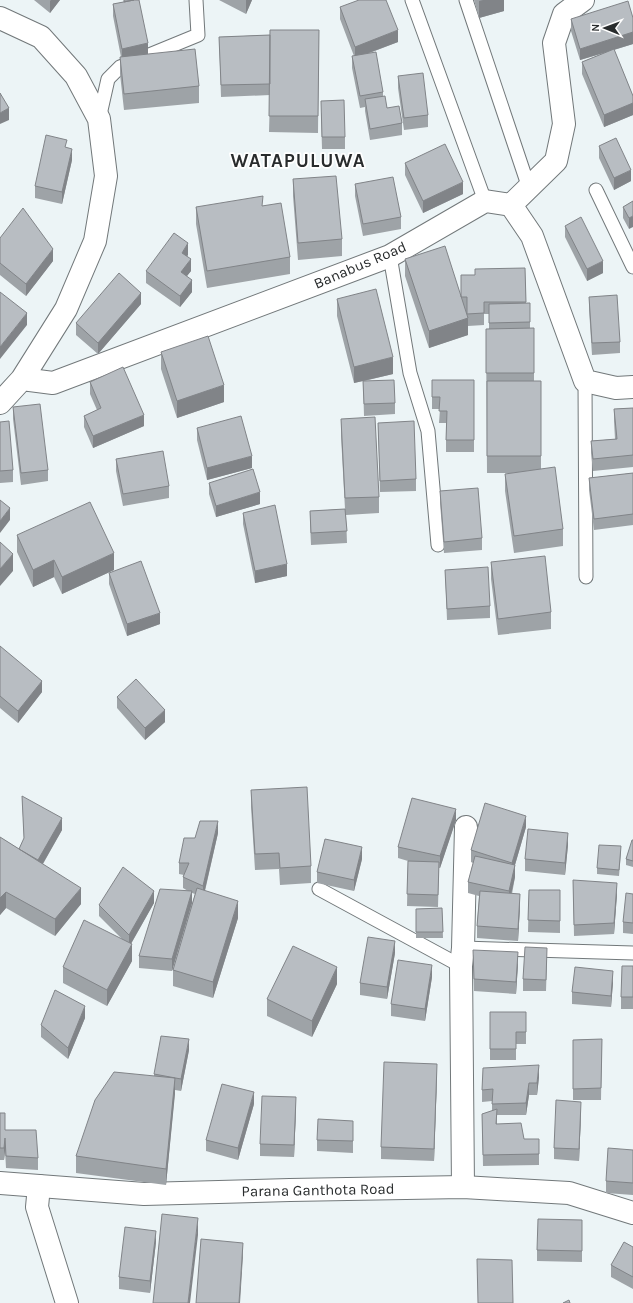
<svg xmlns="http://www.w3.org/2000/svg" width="633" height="1303" viewBox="0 0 633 1303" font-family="Karla,sans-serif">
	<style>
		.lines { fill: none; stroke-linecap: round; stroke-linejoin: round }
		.lane-casing { stroke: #72787a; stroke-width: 15 }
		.street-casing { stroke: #72787a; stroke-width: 24 }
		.secondary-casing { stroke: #72787a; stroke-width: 24 }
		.lane { stroke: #fff; stroke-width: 13 }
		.street { stroke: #fff; stroke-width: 22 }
		.secondary { stroke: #fff; stroke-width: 22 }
		.wall { fill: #9ea3a7 }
		.shaded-wall { fill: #818488 }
		.building { fill: #b8bdc2; stroke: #818488 }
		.labels { text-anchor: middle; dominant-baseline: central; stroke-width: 3.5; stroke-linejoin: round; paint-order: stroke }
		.street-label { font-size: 15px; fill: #292c2d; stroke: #fff }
		.district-label { font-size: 19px; font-weight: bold; letter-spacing: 1px; fill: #292c2d; stroke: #fff }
	</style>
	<rect width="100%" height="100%" fill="#ecf4f6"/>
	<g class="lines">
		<g class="lane-casing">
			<path id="lane" d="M412,0L485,201
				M466,0L529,188
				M99,119L108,79L120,67L198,35L196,0
				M596,190L633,267
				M390,256L410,373L428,431L438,545
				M585,381L586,577
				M319,889L461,966
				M463,948L633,953"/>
		</g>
		<g class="street-casing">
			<path id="street" d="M0,18L41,37L76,76L99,119L106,176L95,241L66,309L22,379L0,403
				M511,205L556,161L564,124L554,43L564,14L583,0
				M22,379L53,383L390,256L485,201L511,205L532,236L585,381L616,388L633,387
				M39,1186L37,1207L67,1303
				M463,1187L461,966L463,948L466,827"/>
		</g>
		<g class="secondary-casing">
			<path id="secondary" d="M0,1183L144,1194L290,1190L463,1187L569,1193L633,1213"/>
		</g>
		<use href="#lane" class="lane"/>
		<use href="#street" class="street"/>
		<use href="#secondary" class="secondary"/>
	</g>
	<path class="wall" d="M34,0H60L50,13Z
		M124,0H139L148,54L199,86V103L124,110L120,74V57H121L113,16V4L124,2Z
		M219,0H252L246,14Z
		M474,0H504V11L479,18Z
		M340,7L398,42L367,54L383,92V96L387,108L402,123V135L370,140L365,111V107L360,108L352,68V56H354L340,19Z
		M633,18V44L614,50L633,96V115L604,127L582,74V62L604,53L580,60L571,31V19Z
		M319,30L318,133L269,132L270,95L221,97L219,37L270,35Z
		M398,76L428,115V127L404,130L398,88Z
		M321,113L345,137V149H322Z
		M599,146L631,181L614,190L599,158Z
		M67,148L72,160L62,204L35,198V186Z
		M405,163L463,194L423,213L405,175Z
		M293,179L342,239V256L298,260L293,196Z
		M355,184L401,217V229L363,236L355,196Z
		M633,201L629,229L623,218V207Z
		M263,206L290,257V274L207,288L196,224V207Z
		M565,226L603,273L587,281L565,237Z
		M0,238L53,261L26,296L0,275Z
		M188,255L187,256L191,271L186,276L192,292L180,307L146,283V271Z
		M405,259L461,296L475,275L525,268L526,303H530V328H534V381H541V469L563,529V546L514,553L505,491V474L515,473H487L486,329H489V314H484V325L468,326V335L429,348L405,276Z
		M589,297L620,342V353L592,355L589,309Z
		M337,299L393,374L364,381L395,403V414L364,416L363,381L354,383L337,316Z
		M141,304L98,354L76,335V323Z
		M161,352L224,402L177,418L161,369Z
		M432,380H474V452H446V423H439L440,409H432Z
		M90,382L144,426L93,448L84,427V416L97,410L90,394Z
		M13,407L48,470V481L21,485L13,419Z
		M633,408V467L593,471L591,453V441L615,439L614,421V409Z
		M341,419L379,497V513L346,515L347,543L311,545L310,523V511L345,509L341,436Z
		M0,422L13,470V482L0,483Z
		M378,423L416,479V491L380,492Z
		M197,428L252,468L207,480L197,440Z
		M116,459L169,486V498L123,506L116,471Z
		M633,473V525L594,530L589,490V478Z
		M209,483L260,504L216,517L209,494Z
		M440,491L482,538V550L444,553L440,503Z
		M243,513L287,576L255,583L243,524Z
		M17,535L114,570L62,594L54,577L33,587L17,552Z
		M491,562L551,612V629L498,635L491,579Z
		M445,570L490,606V618L447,620Z
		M109,573L160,624L127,636L109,584Z
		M0,646L42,692L18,723L0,708Z
		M117,697L165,722L145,740L117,708Z
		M251,790L311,866V883L280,885L279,869L255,870L251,807Z
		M22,796L62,830L43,864L81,904L55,936L6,908L0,915V837L19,849L24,839Z
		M456,820L440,868H439L438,907L407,906L408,861L398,858V847Z
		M526,827L515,865V877L512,894L520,906L518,941L477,938V926L479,896L468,893V882L473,863L471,862V850Z
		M218,833L205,891L238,918L213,998L173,986V970L195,894L192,893V903L172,971L139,968V956L188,891L183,888V877L184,875L179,874V863L195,838Z
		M633,840V867L626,865V859Z
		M568,845L565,875L525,871V859Z
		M621,852L619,876L597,874V868Z
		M362,859L354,891L317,883V872Z
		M573,880L617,894L614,934L574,936Z
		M529,890H560V933L528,932Z
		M633,894V934L623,933V922Z
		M154,903L131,944L132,961L107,1006L63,983V967L122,939L99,916V905Z
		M442,908L443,938H416V909Z
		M395,953L387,999L360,995V983Z
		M547,960L546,991H523V979Z
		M473,962L518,964L516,994L474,991Z
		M633,966V1009H621V997Z
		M432,977L425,1021L391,1016V1004Z
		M613,982L611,1007L572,1004V992Z
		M337,984L312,1037L267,1016V999Z
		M490,1012H526V1044H516V1060H490Z
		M85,1018L68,1059L41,1037V1025Z
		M602,1039L601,1100H573V1040Z
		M189,1050L181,1091L175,1090L166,1185L76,1173V1156L154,1076V1074Z
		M437,1076L434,1161L381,1159V1147Z
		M539,1077L537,1095H529L526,1115H497V1124L524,1139L539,1154V1165L483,1166L482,1114L492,1111V1101L482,1102V1090Z
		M254,1104L238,1160L206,1151V1140Z
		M296,1109L294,1157L260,1156V1144Z
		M0,1113L5,1130L38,1158V1170L6,1168L5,1150L4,1160H0Z
		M581,1114L579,1161L554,1159V1148Z
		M353,1132V1153L317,1151V1140Z
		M633,1150V1195L606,1193V1181Z
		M582,1220V1262L537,1261V1250Z
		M156,1242L150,1293L119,1289V1277Z
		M633,1247V1289L611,1277V1265Z"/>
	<path class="shaded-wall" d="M51,0H60L50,13V1Z
		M246,0H252L246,14Z
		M483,0H504V11L479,18V1Z
		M398,30V42L355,58V47Z
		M633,32V44L580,60V49Z
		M148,43V55L122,61V49Z
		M633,103V115L604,127V115Z
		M9,108V120L0,124V113Z
		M72,149V160L62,204V192Z
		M631,170V181L614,190V178Z
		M463,182V194L423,213V201Z
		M633,216V227L629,229V218Z
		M188,243V255L182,264V253Z
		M53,249V261L26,296V284Z
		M191,259V271L181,284V272Z
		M603,261V273L587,281V269Z
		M192,280V292L180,307V296Z
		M141,293V304L98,354V343Z
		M27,313V325L0,359V347Z
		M468,318V335L429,348V331Z
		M393,357V374L354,383V367Z
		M224,385V402L177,418V401Z
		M144,415V426L93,448V436Z
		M252,456V468L207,480V468Z
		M260,492V504L216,517V506Z
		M10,508V520L0,533V521Z
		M114,553V570L62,594V577Z
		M13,554V571L0,586V569Z
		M54,560V577L33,587V570Z
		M287,564V576L255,583V571Z
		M160,613V624L127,636V624Z
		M42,681V692L18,723V711Z
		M165,710V722L145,740V728Z
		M456,809V820L440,868V856Z
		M526,816V827L512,875V863Z
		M62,818V830L38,872V860Z
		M218,821V833L203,898V886Z
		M568,833V845L565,875V863Z
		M362,847V859L354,891V880Z
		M515,865V877L509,903V891Z
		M617,883V894L614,934V923Z
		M81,888V904L55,936V919Z
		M154,891V903L129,947V935Z
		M192,891V903L172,971V959Z
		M6,892V908L0,915V898Z
		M520,894V906L518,941V929Z
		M238,901V918L213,998V982Z
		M395,941V953L387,999V987Z
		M132,944V961L107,1006V990Z
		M518,952V964L516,994V982Z
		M432,965V977L425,1021V1009Z
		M337,967V984L312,1037V1021Z
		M613,971V982L611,1007V996Z
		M85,1006V1018L68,1059V1048Z
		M189,1039V1050L181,1091V1079Z
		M437,1064V1076L434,1161V1149Z
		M539,1065V1077L537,1095V1083Z
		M175,1078V1094L166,1185V1169Z
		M529,1083V1095L526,1115V1103Z
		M254,1092V1104L238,1160V1148Z
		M296,1097V1109L294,1157V1145Z
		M581,1102V1114L579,1161V1149Z
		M5,1138V1150L4,1160V1148Z
		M198,1218V1235L190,1303H188Z
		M156,1231V1242L150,1293V1281Z
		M243,1243V1255L240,1303H239Z"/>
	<path class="building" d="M124,0H134L124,2Z
		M134,0H139L148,43L122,49L113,4Z
		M359,0H386L398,30L355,47L340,7Z
		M628,1L633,18V32L580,49L571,19Z
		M270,30H319L318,116H269Z
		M270,35V84L221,85L219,37Z
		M195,49L199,86L124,94L120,57Z
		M614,49L633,96V103L604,115L582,62Z
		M376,52L383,92L360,96L352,56Z
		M423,73L428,115L404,118L398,76Z
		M0,93L9,108L0,113Z
		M385,96L387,108L399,106L402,123L370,129L365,99Z
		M344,100L345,137H322L321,101Z
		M46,135L67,140L65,147L72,149L62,192L35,186Z
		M616,138L631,170L614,178L599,146Z
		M445,144L463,182L423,201L405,163Z
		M336,176L342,239L298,243L293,179Z
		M393,177L401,217L363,224L355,184Z
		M263,196L262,206L281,203L290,257L207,271L196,207Z
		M633,201V216L629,218L623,207Z
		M23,208L53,249L26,284L0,263V238Z
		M581,217L603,261L587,269L565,226Z
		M174,233L188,243L182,253L191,259L181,272L192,280L180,296L146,271Z
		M445,246L468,318L429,331L405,259Z
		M525,268L526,302H484V313L467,314V297H461V275H475V269Z
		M119,273L141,293L98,343L76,323Z
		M376,289L393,357L354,367L337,299Z
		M0,292L27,313L0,347Z
		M617,295L620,342L592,343L589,297Z
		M530,303V322L489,323V304Z
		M534,328V373H486V329Z
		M208,336L224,385L177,401L161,352Z
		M123,367L144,415L93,436L84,416L101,408L90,382Z
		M394,380L395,403L364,404L363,381Z
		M432,380H474V440H446L447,411H439L440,397H432Z
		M487,381H541V456H487Z
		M40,404L48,470L21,473L13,407Z
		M633,408V455L593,459L591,441L617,439L614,409Z
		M241,416L252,456L207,468L197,428Z
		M375,417L379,497L345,498L341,419Z
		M9,421L13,470L0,471V422Z
		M414,421L416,479L380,481L378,423Z
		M163,451L169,486L123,494L116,459Z
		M555,467L563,529L514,536L505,474Z
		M253,469L260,492L216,506L209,483Z
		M633,473V514L594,519L589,478Z
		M478,488L482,538L444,542L440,491Z
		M0,500L10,508L0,521Z
		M90,502L114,553L62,577L54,560L33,570L17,535Z
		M275,505L287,564L255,571L243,513Z
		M345,509L347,531L311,533L310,511Z
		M0,542L13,554L0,569Z
		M545,556L551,612L498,619L491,562Z
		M141,561L160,613L127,624L109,573Z
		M488,567L490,606L447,609L445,570Z
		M0,646L42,681L18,711L0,696Z
		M136,679L165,710L145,728L117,697Z
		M307,787L311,866L280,868L279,853L255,854L251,790Z
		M22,796L62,818L38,860L19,849L24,838Z
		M412,798L456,809L440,856L398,847Z
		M485,803L526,816L512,863L471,850Z
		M200,821H218L203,886L183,877L189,863H179L184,838H195Z
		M528,829L568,833L565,863L525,859Z
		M0,837L81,888L55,919L6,892L0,898Z
		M325,839L362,847L354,880L317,872Z
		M632,840H633V861L626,859Z
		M599,845L621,846L619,870L597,868Z
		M475,856L515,865L509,891L468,882Z
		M408,861L439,862L438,895L407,894Z
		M123,867L154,891L129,935L99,905Z
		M573,880L617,883L614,923L574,925Z
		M197,888L238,901L213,982L173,970Z
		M160,889L192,891L172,959L139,956Z
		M529,890H560V921L528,920Z
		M480,891L520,894L518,929L477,926Z
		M626,893L633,894V923L623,922Z
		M442,908L443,932H416V909Z
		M84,920L132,944L107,990L63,967Z
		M368,937L395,941L387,987L360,983Z
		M293,946L337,967L312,1021L267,999Z
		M525,947L547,948L546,980L523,979Z
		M473,950L518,952L516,982L474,979Z
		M398,960L432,965L425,1009L391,1004Z
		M622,966H633V997H621Z
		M575,967L613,971L611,996L572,992Z
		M55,990L85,1006L68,1048L41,1025Z
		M490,1012H526V1032H516V1049H490Z
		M161,1036L189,1039L181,1079L154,1074Z
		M602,1039L601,1088L573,1089V1040Z
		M384,1062L437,1064L434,1149L381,1147Z
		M539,1065L537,1083H529L526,1103L492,1104L493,1089L482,1090L483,1068Z
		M114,1072L175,1078L166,1169L76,1156L95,1100Z
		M222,1084L254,1092L238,1148L206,1140Z
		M262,1096L296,1097L294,1145L260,1144Z
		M556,1100L581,1102L579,1149L554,1148Z
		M497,1109L496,1124L521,1123L524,1139H539V1154L483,1155L482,1114Z
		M0,1113H5V1130H36L38,1158L6,1156L5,1138L4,1148H0Z
		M318,1119L353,1121V1141L317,1140Z
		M608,1148L633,1150V1183L606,1181Z
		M162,1214L198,1218L188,1303H153Z
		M538,1219L582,1220V1251L537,1250Z
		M125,1227L156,1231L150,1281L119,1277Z
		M201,1239L243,1243L239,1303H196Z
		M624,1242L633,1247V1277L611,1265Z
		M477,1259L512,1260L513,1303H478Z
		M569,1300L570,1303H563Z"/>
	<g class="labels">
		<g class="street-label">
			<text transform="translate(360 265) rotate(-23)">Banabus Road</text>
			<text transform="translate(318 1190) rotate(-1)">Parana Ganthota Road</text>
		</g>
		<g class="district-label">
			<text x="298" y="161">WATAPULUWA</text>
		</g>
	</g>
	<g transform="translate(605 28) rotate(271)" stroke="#ffffff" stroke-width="3" paint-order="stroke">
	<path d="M0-3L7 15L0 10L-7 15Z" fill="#292c2d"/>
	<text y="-6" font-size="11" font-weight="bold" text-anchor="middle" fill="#292c2d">N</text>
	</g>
</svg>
